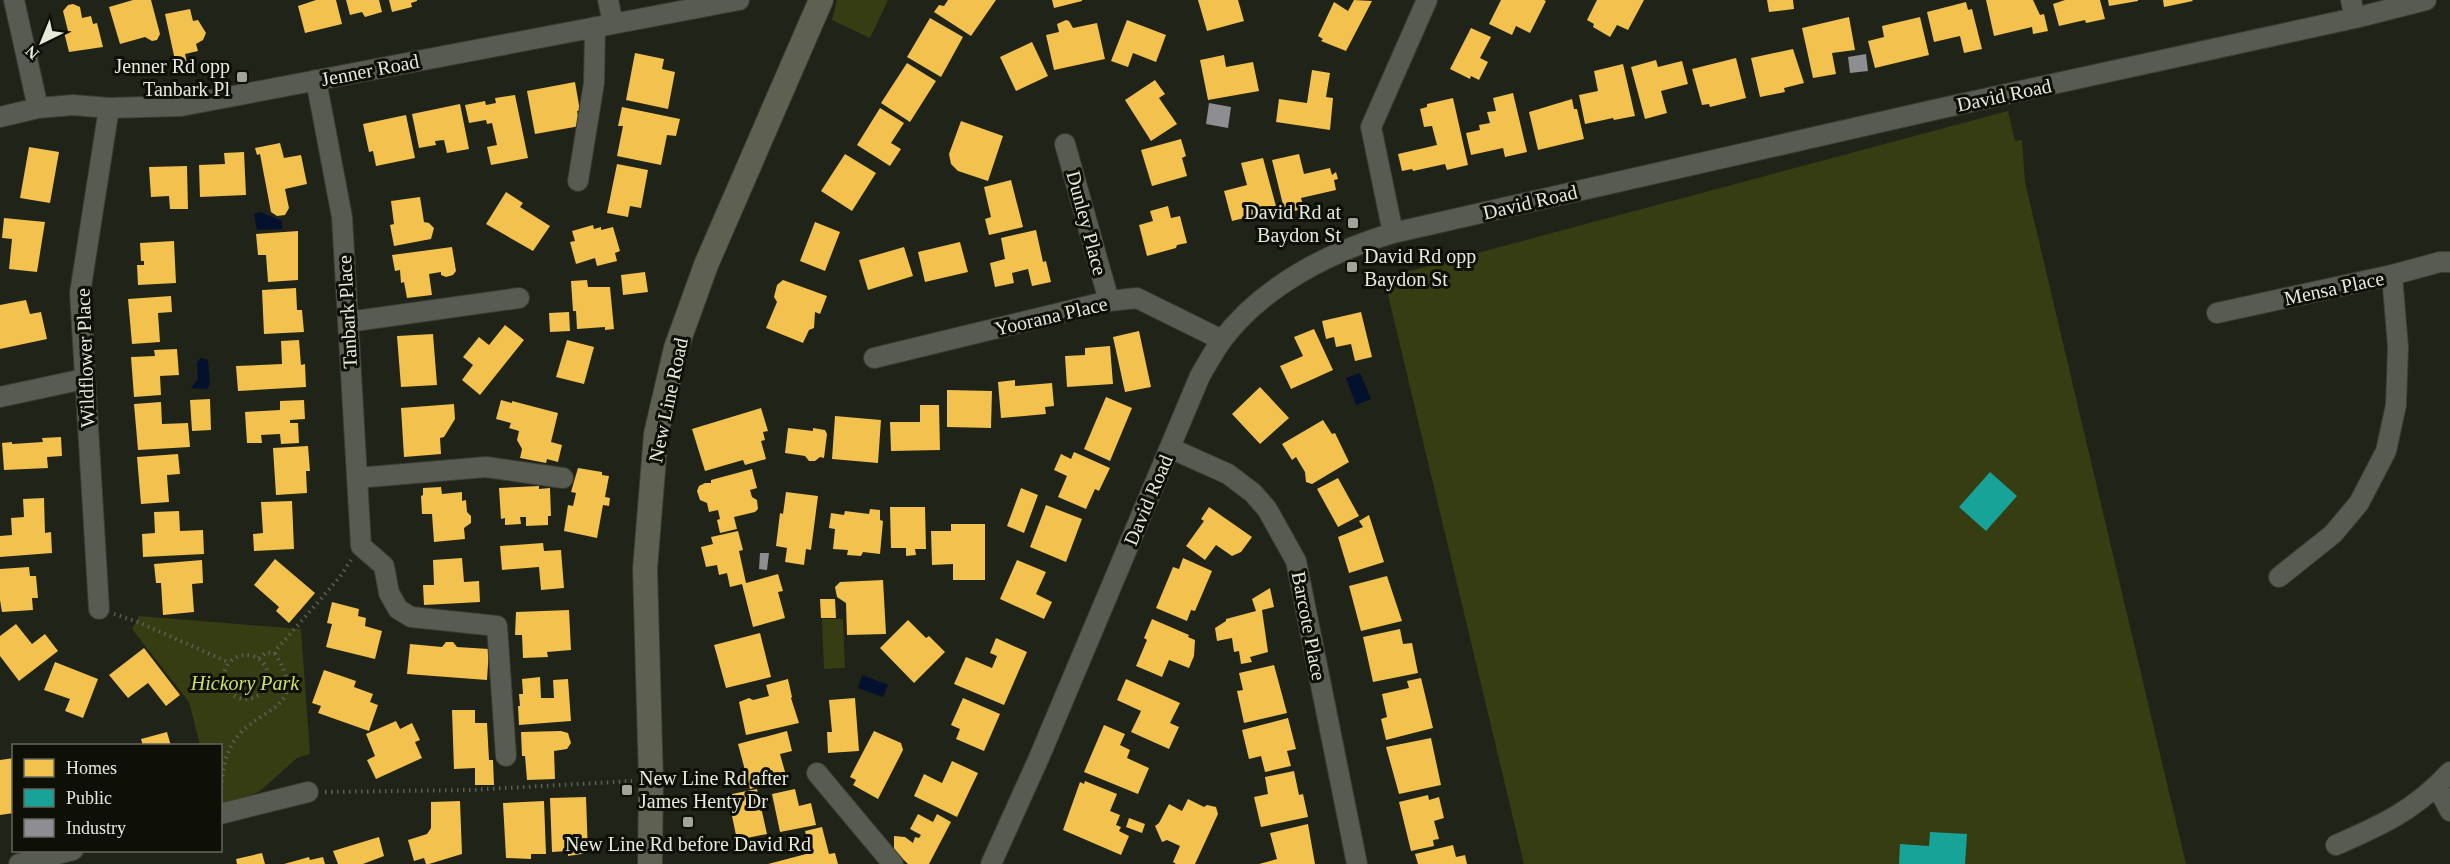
<svg xmlns="http://www.w3.org/2000/svg" width="2450" height="864" viewBox="0 0 2450 864" font-family="'Times New Roman',serif">
	<style>
		.green { fill: #363d12 }
		.water { fill: #03112e }
		.homes { fill: #f2c14e }
		.public { fill: #17a398 }
		.industry { fill: #8d8d92 }
		.lines { fill: none; stroke-linecap: round; stroke-linejoin: round }
		.minor-casing { stroke: #3a3c33; stroke-width: 22 }
		.major-casing { stroke: #3a3c33; stroke-width: 26 }
		.path { stroke: #5c5f55; stroke-width: 4; stroke-dasharray: 1.5 4.5; stroke-linecap: butt }
		.minor { stroke: #585b51; stroke-width: 20 }
		.major { stroke: #5e6152; stroke-width: 24 }
		.poi-dot { fill: #a1a496; stroke: #0e1007; stroke-width: 2 }
		.labels { text-anchor: middle; dominant-baseline: central; stroke-width: 6; stroke-linejoin: round; paint-order: stroke }
		.poi-label { font-size: 20px; fill: #e6eadb; stroke: #0e1007; text-anchor: end }
		.street-label { font-size: 20px; fill: #e6eadb; stroke: #0e1007 }
		.park-label { font-size: 20px; font-style: italic; fill: #cbe267; stroke: #0e1007 }
	</style>
	<rect width="100%" height="100%" fill="#202317"/>
	<path class="green" d="M837,0H888L870,38L832,20Z
		M2008,111L2015,141L2022,140L2025,182L2186,864H1524L1384,278Z
		M139,616L301,629L310,754L297,758L259,792L221,805L220,746L200,745L189,702L132,629Z
		M822,619H843L845,668L824,669Z"/>
	<path class="water" d="M260,212L282,221V229L257,230L254,214Z
		M201,358L208,360L210,384L207,389L191,388L198,379L197,362Z
		M1360,373L1371,399L1356,405L1346,378Z
		M862,675L888,685L883,697L858,688Z"/>
	<path class="homes" d="M133,0H151L160,34L157,40L152,41L145,37L120,44L109,7Z
		M316,0H336L342,24L305,33L298,6Z
		M346,0H379L382,12L365,17L362,12L350,15Z
		M389,0H417V1L411,3L412,7L392,12Z
		M948,0H996L971,36L934,12L939,5L944,6Z
		M1052,0H1082V1L1054,8Z
		M1198,0H1238L1244,21L1207,31Z
		M1354,0L1372,1L1346,51L1321,41L1323,39L1318,36L1334,2L1348,11Z
		M1501,0H1544L1546,1L1530,33L1516,26L1512,35L1489,24Z
		M1597,0H1644L1628,30L1617,25L1610,37L1593,27L1594,24L1587,20Z
		M1767,0H1793L1794,9L1769,12Z
		M1986,0H2033L2040,15L2044,14L2048,31L2033,34L2032,27L1994,36Z
		M2065,0H2100L2105,19L2086,23L2085,20L2059,26L2053,4Z
		M2108,0H2138V1L2109,6Z
		M2163,0H2192L2193,1L2164,7Z
		M1966,2L1968,10L1972,9L1982,49L1964,53L1960,36L1934,42L1927,12Z
		M73,4L80,7L82,18L91,16L93,24L97,23L103,47L69,52L64,32L68,31L63,11L68,5Z
		M190,9L193,21L198,20L206,33L203,40L196,44L198,51L185,54L187,63L176,65L165,14Z
		M1849,17L1855,50L1832,53L1836,74L1813,78L1802,28Z
		M1920,17L1929,55L1875,68L1868,41L1884,37L1882,26Z
		M930,18L963,37L941,77L907,57Z
		M1066,20L1069,21L1073,28L1097,23L1105,59L1054,70L1046,35L1059,32L1057,24Z
		M1127,20L1166,35L1156,62L1133,53L1128,67L1111,61Z
		M1471,28L1491,37L1480,58L1488,62L1479,80L1471,76L1470,79L1450,69Z
		M1032,42L1048,76L1016,91L1000,57Z
		M1793,49L1804,83L1784,88L1785,92L1760,97L1751,58Z
		M635,53L664,59L662,69L675,72L668,109L626,100Z
		M1224,55L1226,67L1253,62L1259,91L1208,100L1200,60Z
		M1736,58L1746,98L1710,107L1709,104L1702,105L1692,69Z
		M1656,60L1658,67L1682,61L1688,84L1661,91L1667,113L1645,119L1631,67Z
		M907,63L936,81L910,122L881,103Z
		M1623,64L1635,116L1614,120L1613,118L1585,124L1579,95L1598,91L1594,71Z
		M1312,70L1330,73L1326,97L1333,98L1330,130L1276,122L1279,99L1307,103Z
		M1155,80L1165,94L1159,98L1177,124L1151,141L1125,100Z
		M575,82L580,111H577L580,126L535,134L527,91Z
		M1513,93L1527,152L1505,157L1503,148L1471,155L1466,133L1480,130L1479,125L1490,123L1487,112L1496,111L1493,98Z
		M515,95L528,158L491,165L487,147L497,145L492,123L487,124L486,120L469,123L465,105L485,101L486,105L496,103L495,98Z
		M1453,98L1468,165L1447,170L1445,164L1413,171L1412,169L1402,171L1398,154L1437,145L1432,126L1424,127L1420,109L1427,107V104Z
		M1572,99L1574,109H1577L1584,139L1538,150L1529,112Z
		M460,104L469,149L447,153L444,140L435,141L436,145L419,148L412,114Z
		M622,107L680,119L676,136L667,135L661,165L617,156L623,126H618Z
		M880,108L904,123L891,143L901,149L890,166L857,145Z
		M406,115L415,158L376,166L373,151L369,152L363,124Z
		M961,121L1003,136L988,181L958,171L951,164L949,154Z
		M1181,139L1186,156L1182,158L1187,176L1152,186L1141,150Z
		M280,143L284,158L301,155L307,184L285,189L289,208L285,215L277,216L271,212L260,154L257,155L255,148Z
		M29,147L59,152L50,203L20,198Z
		M244,152L246,195L200,197L199,165L225,164L224,153Z
		M845,154L876,173L852,211L821,191Z
		M1299,154L1304,174L1330,168L1332,175L1336,172L1338,179L1334,180L1336,190L1301,198L1304,209L1285,213L1272,160Z
		M1263,158L1277,210L1232,221L1224,191L1247,185L1241,163Z
		M617,164L648,170L641,208L630,206L628,217L607,213Z
		M187,166L188,209H170L169,196L151,197L149,167Z
		M1011,180L1023,227L989,235L985,219L991,217L984,187Z
		M506,192L523,203L520,207L550,226L533,251L486,224Z
		M420,197L424,222L429,223L434,228L431,239L394,246L390,225L394,224L391,201Z
		M1168,206L1171,218L1180,216L1187,243L1177,245L1176,248L1147,256L1139,225L1153,221L1150,211Z
		M4,218L45,222L37,272L9,269L12,239L2,238Z
		M815,222L840,232L825,271L800,261Z
		M593,225L594,229L601,227V230L613,227L620,251L615,253L617,261L597,266L595,258L576,264L570,242L575,241L572,231Z
		M1036,230L1043,262L1046,261L1051,282L1032,286L1028,269L1012,273L1014,283L995,287L990,263L1005,259L1001,238Z
		M298,231V280L268,282L266,255H258L256,234Z
		M174,241L176,283L138,285L137,265H144V261H141L140,243Z
		M960,242L968,272L925,282L918,252Z
		M452,247L456,271L453,275L446,277L441,275V272L429,274L432,295L407,298L404,282L401,283L400,270L395,271L392,255Z
		M904,247L913,276L868,290L859,260Z
		M645,272L648,292L623,295L621,275Z
		M587,280L588,287H610L614,329L605,330V327L577,329L576,311H573L571,281Z
		M783,280L827,296L820,314L815,312L814,328L809,330L803,343L766,328L777,302L774,297L777,285Z
		M296,288L297,310H302L304,332L264,334L262,290Z
		M171,296L172,312L158,313L160,342L132,344L128,299Z
		M26,300L30,314L41,312L47,339L0,349V305Z
		M569,312L570,331L550,332L549,313Z
		M1361,312L1372,357L1355,361L1351,344L1336,347L1334,337L1326,339L1322,321Z
		M505,325L524,340L480,395L462,380L473,365L463,357L479,337L489,345Z
		M1314,329L1333,370L1291,389L1280,366L1303,356L1294,337Z
		M1139,331L1151,387L1125,392L1113,337Z
		M433,334L437,385L401,387L397,336Z
		M299,340L301,365L305,364L306,387L238,391L236,366L282,364L281,341Z
		M567,340L594,347L584,384L556,377Z
		M1110,346L1113,384L1067,387L1065,356L1085,355V348Z
		M177,349L179,375L160,376L161,395L134,397L131,357L155,356L154,350Z
		M1015,380V386L1052,383L1054,406L1045,407L1046,414L1001,418L998,382Z
		M1260,387L1289,418L1260,444L1232,414Z
		M947,390L992,391L991,428L947,427Z
		M1106,397L1132,408L1110,461L1084,449Z
		M210,399L211,430L192,431L190,400Z
		M304,400L305,419L290,420V423H298L299,443L281,444L280,434L261,435L262,443H247L245,412L280,410V401Z
		M501,400L512,403V401L558,413L551,442L562,445L558,462L547,459L546,463L520,458L522,449L517,440L519,431L509,428L511,423L496,419Z
		M161,402L162,424L188,423L190,447L138,450L134,404Z
		M454,404L455,419L444,437L440,438L441,454L404,457L401,408Z
		M920,405H939L940,450L891,451L890,422H920Z
		M761,408L768,431L763,432L765,440L761,441L766,459L745,465L743,460L705,471L692,429Z
		M835,416L881,420L878,463L832,459Z
		M1323,420L1332,434L1335,433L1349,462L1312,484L1306,482L1305,472L1296,457L1292,460L1282,444Z
		M788,428L813,431V428L825,430L827,434L824,458L820,457L815,461H809L805,456L785,453Z
		M61,437L62,456L47,457L48,468L4,470L2,443L12,442V444L43,442L42,438Z
		M308,446L310,471H306L307,493L276,495L273,448Z
		M1074,452L1110,468L1099,491L1095,489L1086,509L1058,497L1067,476L1054,470L1061,454L1071,459Z
		M178,454L180,474L167,475L169,502L141,504L137,457Z
		M578,468L602,472V475L609,476L605,497L610,498L609,506L603,505L597,538L564,531L568,505L573,506L576,493L571,492Z
		M752,469L757,488L750,490L752,497L757,500L758,509L755,512L734,517L737,529L720,533L717,520L720,519L718,510L709,512L707,503L700,500L697,491L699,486L705,483H711V480Z
		M1338,478L1359,516L1338,527L1317,489Z
		M539,486V489L550,488L551,516H548V525L526,526V517H520L521,524L505,525V518L501,519L499,488Z
		M441,487L442,494L462,492V501L466,500L467,512L471,516V523L464,528L465,539L434,542L432,514H422L421,496L423,495V488Z
		M1021,488L1038,495L1024,533L1007,526Z
		M786,492L818,496L811,550L806,549L804,565L785,562L787,548L776,546L780,513L783,514Z
		M44,498L45,533L51,532L52,553L0,557V536L12,535L11,518L24,517L23,499Z
		M292,501L294,549L254,551L253,534L263,533L261,502Z
		M1046,505L1082,519L1066,562L1030,547Z
		M890,507H925L926,549H915L916,555L906,556V548H891Z
		M1209,507L1252,537L1241,552L1232,556L1216,545L1205,560L1186,546L1204,521L1201,519Z
		M870,509L880,510V520L883,521L880,554L863,552L861,556L847,555L848,550L833,549L835,529L829,528L831,513L844,515L845,511L869,514Z
		M179,511L180,531L203,530L204,554L143,557L142,534L155,533L154,512Z
		M1369,515L1384,562L1349,573L1338,537L1363,527L1359,521Z
		M951,524H985V580H953V564L932,565L931,531H951Z
		M738,531L743,550L739,551L746,583L778,574L783,591L778,592L785,618L753,627L742,584L730,587L727,573L719,575L717,565L706,567L701,547L713,544L711,537Z
		M543,543L544,551L561,550L564,588L541,590L539,567L502,570L500,546Z
		M462,558L464,582L479,581L480,602L424,605L423,585H434L433,560Z
		M1183,558L1212,571L1195,611L1191,610L1187,621L1156,608L1173,567L1179,569Z
		M275,559L315,593L289,623L276,611L279,607L254,585Z
		M202,560L203,583L192,584L194,612L163,615L161,583H156L154,564Z
		M1017,560L1046,572L1036,594L1052,602L1044,619L1000,599Z
		M29,567L30,576H36L38,598H32L33,610L2,612L0,600V569Z
		M1387,576L1402,621L1361,631L1349,586Z
		M883,580L886,634L847,635L846,603L837,597L835,587L840,582Z
		M1270,588L1274,607L1262,610L1268,652L1250,657L1252,662L1241,664L1239,651L1234,652L1232,638L1217,641L1215,628L1226,621V619L1256,611L1252,599Z
		M820,599H835L836,618H821Z
		M332,602L359,609L358,616L366,618L365,626L382,631L375,659L326,647L332,624L327,623Z
		M569,610L571,650L547,652L548,657L523,658L522,635H515L516,612Z
		M1152,619L1189,635L1188,637L1195,640L1194,656L1189,668L1169,660L1162,677L1136,666L1147,640L1144,638Z
		M908,620L926,638L929,636L945,652L914,683L880,648Z
		M16,624L32,644L45,634L58,651L19,681L0,656V636Z
		M1400,629L1403,644L1412,643L1418,673L1373,682L1363,637Z
		M760,633L771,677L726,688L714,645Z
		M996,638L1027,652L1004,705L954,684L966,657L992,668L997,656L990,653Z
		M446,642H453L457,647L489,649L487,680L407,674L410,644L442,647Z
		M144,648L180,695L166,706L148,683L128,698L109,675Z
		M55,662L98,679L83,718L65,711L70,699L44,690Z
		M1274,665L1287,713L1244,723L1237,691L1243,690L1239,673Z
		M324,670L356,681L354,687L373,694L370,702L378,705L369,731L318,713L321,706L312,703Z
		M540,677L541,698H554L553,680L568,679L571,721L519,725L518,706H520L519,694H523L522,679Z
		M1421,678L1433,728L1386,740L1381,719L1387,717L1382,694L1409,688L1407,681Z
		M788,679L792,697L791,698L799,723L746,735L739,702L749,698L753,700L769,696L766,685Z
		M1126,679L1180,703L1170,723L1179,727L1169,749L1131,732L1141,711L1117,700Z
		M855,698L859,751L828,753L827,732H832L829,700Z
		M963,698L1000,714L984,751L956,739L960,729L951,725Z
		M452,710H475V723H487L489,760H493L494,785H475V768L454,769Z
		M1288,718L1296,749L1287,751L1291,766L1265,772L1261,756L1249,759L1242,730Z
		M396,721L400,729L412,723L420,740L415,742L422,758L376,779L367,760L375,756L366,734Z
		M1104,725L1125,734L1120,745L1130,750L1127,758L1149,768L1138,794L1084,772Z
		M561,731L568,733L571,743L567,749L554,751L555,779L527,780L525,756H522L521,732Z
		M787,731L792,751L780,754L787,779L750,789L738,744Z
		M874,731L901,743L903,750L878,799L853,785L856,780L850,777Z
		M167,732L171,746H143L141,739Z
		M1431,738L1441,785L1399,794L1386,747Z
		M14,758V813L0,815V760Z
		M952,761L978,773L957,817L914,796L924,774L942,783Z
		M1294,771L1299,795L1303,794L1308,817L1261,827L1254,797L1268,794L1265,777Z
		M1085,781L1117,794L1110,811L1120,815L1116,825L1121,827L1119,831L1129,836L1121,855L1063,830L1080,782L1084,784Z
		M757,789L767,834L737,840L731,811L735,810L732,794Z
		M795,789L799,806L811,803L816,825L780,832L772,794Z
		M1428,795L1429,800L1439,797L1444,818L1434,821L1439,839L1433,840L1434,846L1411,851L1399,802Z
		M586,797L588,853L568,856V851L552,852L550,798Z
		M1188,799L1204,807L1207,805L1216,807L1218,814L1195,864H1176L1173,862L1180,846L1167,840L1162,842L1155,826L1159,823L1169,804L1182,811Z
		M460,801L462,854L429,864H426L424,858L414,861L408,840L427,834L431,828V802Z
		M544,801L546,854H531V859L506,858L503,803Z
		M918,814L933,822L937,814L951,822L929,864H908L894,850V836L905,837L913,843L915,837L919,838L921,835L910,829Z
		M1129,818L1145,824L1142,833L1126,827Z
		M1308,824L1315,864H1259L1277,859L1270,833Z
		M822,827L829,854L835,853L838,864H768L810,853L805,831Z
		M379,837L384,856L363,864H338L333,851Z
		M1453,845L1456,857L1465,855L1467,864H1418L1415,854Z
		M262,853L265,864H237L236,859Z
		M309,857L310,860L323,857L325,864H284Z"/>
	<path class="public" d="M1990,472L2017,496L1986,531L1959,507Z
		M1930,832L1967,834L1965,864H1899L1900,844L1929,846Z"/>
	<path class="industry" d="M1866,54L1868,71L1850,73L1848,57Z
		M1209,103L1231,107L1228,128L1206,124Z
		M760,553H769L767,570L759,569Z"/>
	<g class="lines">
		<g class="minor-casing">
			<path id="minor" d="M14,0L38,108
				M608,0L613,23
				M2351,0L2355,18
				M316,80L342,217L361,546L384,566L389,593L398,609L411,617L497,626L506,756
				M0,117L38,108L73,105L109,108L181,106L739,0
				M1065,144L1109,301
				M578,181L594,83L595,27
				M1393,233L1371,127L1427,0
				M2217,313L2392,275L2440,262H2450
				M348,322L519,298
				M874,358L1109,301L1137,298L1222,340
				M0,397L84,379
				M1170,448L1228,474L1253,493L1267,509L1296,561L1357,864
				M357,478L486,467L563,478
				M2279,577L2333,534L2359,503L2386,451L2396,405L2398,347L2392,275
				M99,609L80,293L109,108
				M817,773L893,864
				M2437,786L2450,811
				M220,814L308,792
				M2336,845C2382,825 2415,810 2450,772
				M19,864L73,850
				M991,864L1038,760L1200,376C1207,364 1214,351 1222,340C1263,286 1329,252 1393,233L1938,109L2355,18L2426,0"/>
		</g>
		<g class="major-casing">
			<path id="major" d="M650,864L651,780L645,569L656,434L676,348L706,265L821,0"/>
		</g>
		<path class="path" d="M114,614L138,622L230,663
			M275,654L277,649L339,578L351,560
			M224 677a22 22 0 1 1 44 0a22 22 0 1 1-44 0Z
			M325,792L471,790L632,781
			M221,794C222,774 224,753 237,737C262,706 310,708 275,654L267,652L258,659"/>
		<use href="#minor" class="minor"/>
		<use href="#major" class="major"/>
	</g>
	<g class="poi-dot">
		<rect x="236" y="71" width="12" height="12" rx="3"/>
		<rect x="1347" y="217" width="12" height="12" rx="3"/>
		<rect x="1346" y="261" width="12" height="12" rx="3"/>
		<rect x="621" y="784" width="12" height="12" rx="3"/>
		<rect x="682" y="816" width="12" height="12" rx="3"/>
	</g>
	<g class="labels">
		<g class="poi-label">
			<text x="230" y="66">Jenner Rd opp<tspan x="230" dy="23">Tanbark Pl</tspan></text>
			<text x="1341" y="212">David Rd at<tspan x="1341" dy="23">Baydon St</tspan></text>
			<text x="1364" y="256" text-anchor="start">David Rd opp<tspan x="1364" dy="23">Baydon St</tspan></text>
			<text x="639" y="778" text-anchor="start">New Line Rd after<tspan x="639" dy="23">James Henty Dr</tspan></text>
			<text x="688" y="844" text-anchor="middle">New Line Rd before David Rd</text>
		</g>
		<g class="street-label">
			<text transform="translate(370 70) rotate(-11)">Jenner Road</text>
			<text transform="translate(2004 95) rotate(-12)">David Road</text>
			<text transform="translate(1530 202) rotate(-13)">David Road</text>
			<text transform="translate(1087 223) rotate(75)">Dunley Place</text>
			<text transform="translate(2334 288) rotate(-12)">Mensa Place</text>
			<text transform="translate(347 312) rotate(-93)">Tanbark Place</text>
			<text transform="translate(1051 316) rotate(-13)">Yoorana Place</text>
			<text transform="translate(85 358) rotate(-92)">Wildflower Place</text>
			<text transform="translate(668 400) rotate(-78)">New Line Road</text>
			<text transform="translate(1148 500) rotate(-67)">David Road</text>
			<text transform="translate(1309 626) rotate(79)">Barcote Place</text>
		</g>
		<g class="park-label">
			<text x="245" y="683">Hickory Park</text>
		</g>
	</g>
	<rect x="12" y="744" width="210" height="108" fill="#0e1007" stroke="#64675c" stroke-width="1.5"/>
	<rect x="24" y="759" width="30" height="18" fill="#f2c14e" stroke="#64675c" stroke-width="1.5"/>
	<text x="66" y="774" font-size="18" fill="#e6eadb">Homes</text>
	<rect x="24" y="789" width="30" height="18" fill="#17a398" stroke="#64675c" stroke-width="1.5"/>
	<text x="66" y="804" font-size="18" fill="#e6eadb">Public</text>
	<rect x="24" y="819" width="30" height="18" fill="#8d8d92" stroke="#64675c" stroke-width="1.5"/>
	<text x="66" y="834" font-size="18" fill="#e6eadb">Industry</text>
	<g transform="translate(42 42) rotate(223)" stroke="#0e1007" stroke-width="4.5" paint-order="stroke">
	<path d="M0-4.5L10 22L0 15L-10 22Z" fill="#e6eadb"/>
	<text y="-9" font-size="16" font-weight="bold" text-anchor="middle" fill="#e6eadb">N</text>
	</g>
</svg>
